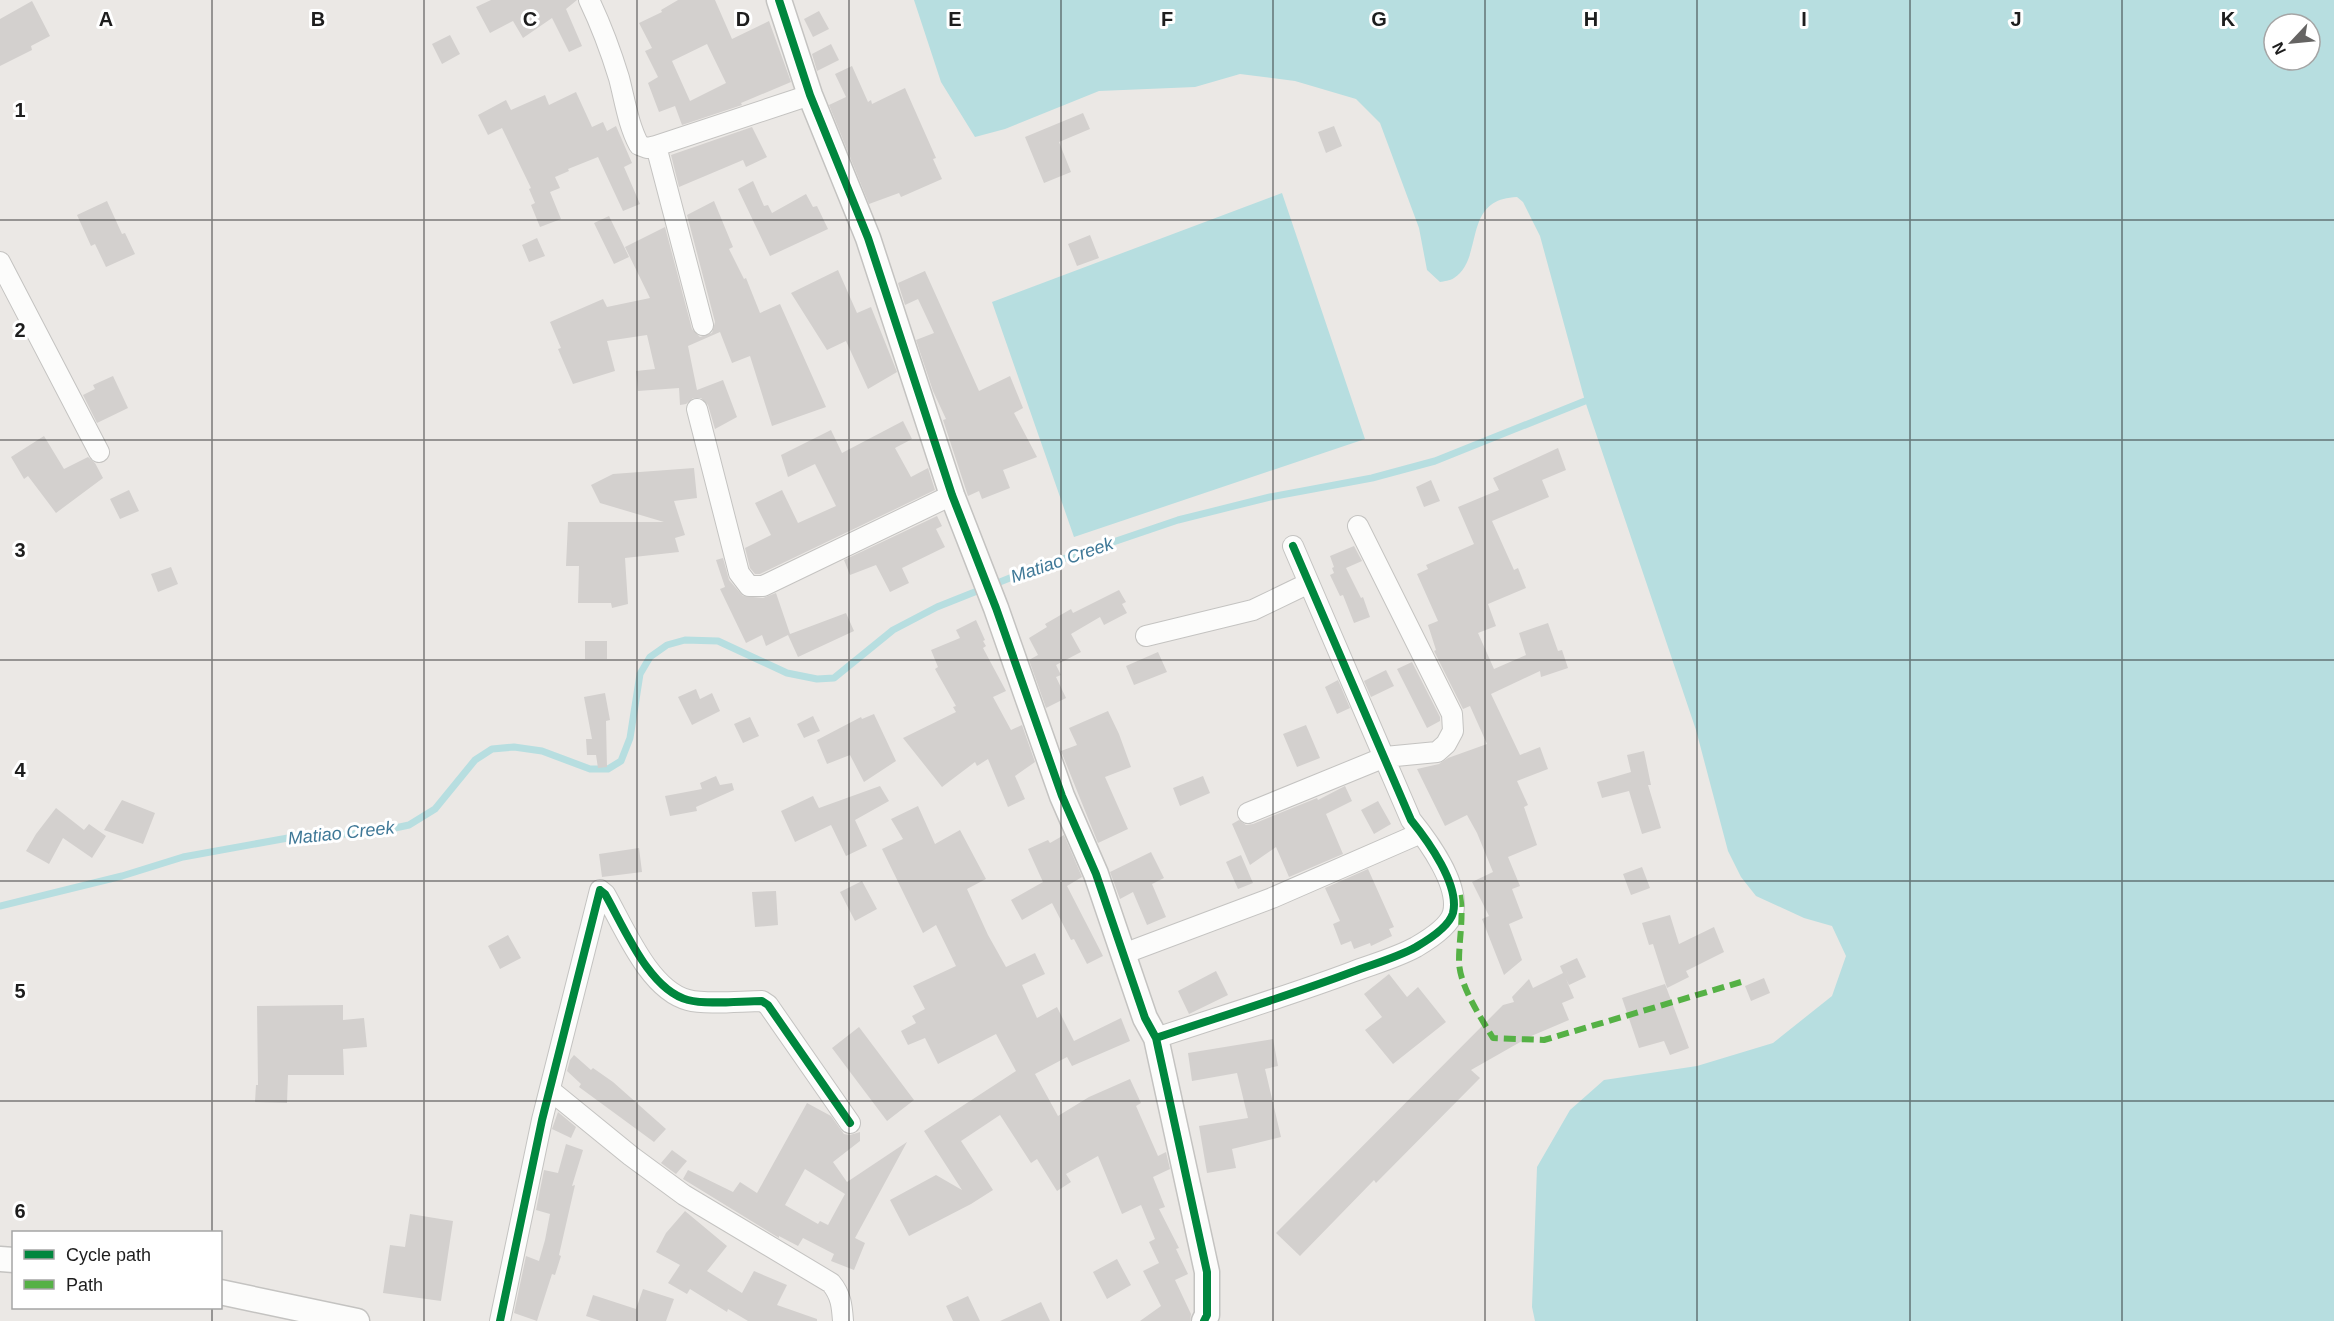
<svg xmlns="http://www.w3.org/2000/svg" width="2334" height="1321" viewBox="0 0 2334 1321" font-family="Helvetica,sans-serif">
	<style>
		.water { fill: #b7dee0; fill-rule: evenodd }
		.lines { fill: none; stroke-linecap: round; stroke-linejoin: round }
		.stream { stroke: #b7dee0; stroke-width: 7 }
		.building { fill: #d3d0ce; fill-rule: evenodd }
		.minor-casing { stroke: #c4c3c1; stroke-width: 22 }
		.tertiary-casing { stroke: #c4c3c1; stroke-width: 27 }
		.minor { stroke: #fcfcfb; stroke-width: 20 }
		.tertiary { stroke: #fcfcfb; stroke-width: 24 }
		.quiet { stroke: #55b145; stroke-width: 6; stroke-dasharray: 12 6; stroke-linecap: butt }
		.cycleway-casing { stroke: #fff; stroke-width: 11 }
		.cycleway { stroke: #00873e; stroke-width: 8 }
		.grid { fill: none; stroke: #1d1d1d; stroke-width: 1.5; stroke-opacity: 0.55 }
		.labels { text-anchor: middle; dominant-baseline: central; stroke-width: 6; stroke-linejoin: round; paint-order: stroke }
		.water-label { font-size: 18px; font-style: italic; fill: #3f7897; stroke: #fff }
		.grid-label { font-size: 20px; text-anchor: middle; font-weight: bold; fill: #1d1d1d; stroke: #fff; stroke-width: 6; stroke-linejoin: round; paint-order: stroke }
	</style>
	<rect width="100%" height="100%" fill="#ebe8e5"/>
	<path class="water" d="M914,0H2334V1321H1535L1532,1307L1537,1167L1570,1110L1604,1080L1697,1066L1773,1043L1832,996L1846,956L1832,926L1804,918L1756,896L1741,877L1728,851L1696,730L1585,401L1540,236L1523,202L1517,197C1461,199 1485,258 1454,278C1450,281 1444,281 1440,282L1427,270L1419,228L1380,123L1356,99L1295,81L1240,74L1195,87L1099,91L1005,129L975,137L941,82ZM2274,24H2310V60H2274Z
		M1282,193L1365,439L1074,537L992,302Z"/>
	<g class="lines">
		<path class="stream" d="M0,906L122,876L183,857L299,836L372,833L409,825L435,809L475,760L492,749L514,747L542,751L590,769H608L621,761L630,738L640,674L650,657L667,645L685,640L718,641L787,673L817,679L834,678L893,630L937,607L1025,572L1178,520L1270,497L1372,478L1435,461L1585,401"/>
	</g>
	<path class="building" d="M491,0H577L566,9L582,46L569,52L552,18L523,38L513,21L490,33L476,7Z
		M678,0H715L732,39L769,21L791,82L741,103L742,105L682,125L675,106L659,112L648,83L658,77L645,51L652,48L639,23L662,12L661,10ZM707,44L726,83L690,101L672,61Z
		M32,1L50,36L31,46L32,50L0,66V19Z
		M819,11L829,29L813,37L804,19Z
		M450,35L460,54L442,64L432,44Z
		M831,44L839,60L817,71L812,54Z
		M852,66L868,102L871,100L872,104L905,88L936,158L933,159L942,179L901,197L899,193L869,204L829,105L846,97L835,74Z
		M576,92L592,127L603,122L607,131L616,126L632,163L624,167L640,204L623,211L598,157L568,169L569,171L555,177L560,188L550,192L561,219L540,227L531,205L535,203L529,189L531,188L502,128L488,135L478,115L506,100L511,110L545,95L549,105Z
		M1083,113L1090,129L1059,142L1071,172L1044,183L1025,137Z
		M1334,126L1342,146L1326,153L1318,132Z
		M752,127L767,157L746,167L743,160L679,187L671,155Z
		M753,181L764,206L768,205L772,213L806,194L813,207L817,206L828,229L770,256L738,189Z
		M107,201L122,234L125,233L135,254L106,267L95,244L91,246L77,215Z
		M714,201L733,247L729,249L744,279L746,278L760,313L780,304L826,407L772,426L750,356L732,363L720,332L688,346L697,390L723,380L737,417L715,429L708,405L701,398H693L686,404L680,405L679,388L638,391L636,371L655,369L647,335L607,341L615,371L573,384L558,349L561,348L550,322L603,299L607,307L650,298L625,247L665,227L692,329L700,337L712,333L715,322L687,215Z
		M609,216L629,257L614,264L594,223Z
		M1090,235L1099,258L1077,266L1068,244Z
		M537,238L545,256L529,262L522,245Z
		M838,270L857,313L871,307L897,372L868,389L846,341L827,350L791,293Z
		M925,271L979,391L1010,376L1023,408L1014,413L1037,457L1003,470L1010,488L982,499L979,491L968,496L943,420L946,419L933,391L916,340L934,333L918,299L905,305L898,283Z
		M113,376L128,408L97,423L83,395L95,389L93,385Z
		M903,421L912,439L895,448L911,477L928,468L935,490L760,574H755L750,568L745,548L771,535L755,503L782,490L798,523L836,506L815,464L788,477L781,455L831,430L842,453Z
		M44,436L64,469L88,457L95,463L103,478L56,513L28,476L24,479L11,457Z
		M1558,448L1566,470L1542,480L1549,497L1492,521L1514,570L1518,568L1526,588L1488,604L1496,626L1478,633L1494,669L1526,655L1519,633L1548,623L1558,651L1562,650L1568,668L1541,677L1540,671L1491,694L1520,755L1540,747L1548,769L1517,781L1528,805L1524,807L1537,845L1508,857L1520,886L1512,889L1523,918L1509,924L1522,960L1504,975L1482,919L1489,916L1472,882L1493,872L1477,833L1467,815L1445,826L1417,769L1439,764L1448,758L1487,744L1470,706L1463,709L1434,651L1436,650L1428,625L1438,621L1417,574L1428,569L1426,565L1474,544L1458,507L1499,490L1493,478Z
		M694,468L697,498L674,501L685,535L675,538L679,552L625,558L628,604L612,608L611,603H578L579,566H566L568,522H664L600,503L591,485L613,474Z
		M1431,480L1440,501L1424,507L1416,487Z
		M129,490L139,511L120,519L110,499Z
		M937,516L942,526L936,529L945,547L902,568L909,583L890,592L876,565L850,575L844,560Z
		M1354,546L1362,561L1346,568L1361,598L1363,597L1370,617L1354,623L1343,595L1340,596L1330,575L1334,573L1332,568L1334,567L1330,556Z
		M723,558L729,580L743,596L763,598L776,593L790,634L846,613L854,631L798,657L788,635L766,646L762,635L746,643L720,589L725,587L716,560Z
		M171,567L178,584L158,592L151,574Z
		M1119,590L1126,602L1122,604L1127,613L1104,625L1100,617L1071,634L1081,652L1056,665L1061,675L1056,677L1066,698L1046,708L1029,660L1038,655L1029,638L1047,627L1045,624L1071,609L1073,613Z
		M976,620L985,640L983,641L986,646L983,648L1006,691L993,697L1011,730L1022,725L1035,762L1015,776L1025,799L1008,807L988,759L977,766L975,762L942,787L903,738L956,712L953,707L956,706L935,669L938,667L931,650L960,638L956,630Z
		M585,641H607V659H585Z
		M1158,652L1167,672L1134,685L1126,666Z
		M1412,662L1440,717V721L1427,728L1397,669Z
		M1386,670L1394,686L1371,697L1364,681Z
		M1338,680L1350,708L1337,714L1325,687Z
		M696,689L700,699L712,693L720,711L692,725L678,697Z
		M605,693L610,720L606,721L607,767L598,768L596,755H587L586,739H592L584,697Z
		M1108,711L1119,734L1131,767L1105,777L1128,829L1098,843L1061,751L1077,745L1069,728Z
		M874,714L896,761L864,782L850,755L827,764L817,740L861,717L862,719Z
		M813,716L820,731L804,738L797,724Z
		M750,717L759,736L743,743L734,724Z
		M1306,725L1320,758L1297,767L1283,734Z
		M1644,751L1651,785H1648L1661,828L1642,834L1629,791L1602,798L1597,782L1631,772L1627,755Z
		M716,776L720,785L732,783L734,790L696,807L697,811L670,816L665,796L702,789L700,783Z
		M1203,776L1210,793L1180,806L1173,788Z
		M880,786L889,801L855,820L867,846L846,856L831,825L795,842L781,811L813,796L819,808Z
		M1345,786L1352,801L1326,814L1343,854L1289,877L1276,847L1250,865L1232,824L1239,820L1246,825L1253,824L1317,798L1318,800Z
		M122,800L155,813L143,844L104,830Z
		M1378,801L1391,824L1374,834L1361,810Z
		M918,806L935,844L960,830L986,879L967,889L988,935L1006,967L1035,953L1045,974L1022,985L1037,1018L1057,1007L1074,1041L1121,1018L1130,1041L1072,1066L1067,1057L1035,1074L1058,1116L1089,1097L1130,1079L1141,1103L1136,1106L1158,1156L1166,1152L1170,1169L1153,1177L1165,1207L1159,1209L1179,1248L1176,1249L1188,1274L1175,1280L1191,1314L1190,1321H1140L1161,1306L1143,1271L1159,1263L1149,1242L1155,1239L1141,1205L1122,1214L1098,1156L1066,1174L1071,1182L1057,1191L1037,1159L1031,1163L1000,1115L961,1141L993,1190L971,1204L909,1236L890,1200L936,1175L962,1190L924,1131L1016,1071L996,1034L938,1064L925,1038L908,1045L901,1031L916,1023L912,1016L925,1009L913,986L956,966L936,925L923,933L882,849L903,839L891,819Z
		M56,808L84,830L89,824L106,836L92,858L63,838L49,864L26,851L36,834Z
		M1064,835L1082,877L1067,886L1103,956L1087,964L1074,939L1071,940L1052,903L1022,920L1011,900L1043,882L1028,849L1048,840L1050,843Z
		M639,848L642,872L602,877L599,854Z
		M1151,852L1164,878L1152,884L1166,917L1147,925L1133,892L1120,899L1110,872Z
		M1241,855L1253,883L1238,889L1226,862Z
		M1642,867L1650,888L1631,895L1623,874Z
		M1368,869L1394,927L1389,929L1392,936L1371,946L1370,943L1354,949L1351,941L1341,945L1333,924L1340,921L1325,888Z
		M862,881L877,909L855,921L840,892Z
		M776,891L778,925L755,927L752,892Z
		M1670,915L1679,944L1714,927L1724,952L1686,971L1689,977L1667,988L1653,944L1649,945L1642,923Z
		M508,935L521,958L500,969L488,946Z
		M1577,958L1586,977L1569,985L1566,979L1574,998L1562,1003L1569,1020L1529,1037L1471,1070L1480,1078L1376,1183L1374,1180L1300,1256L1276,1233L1503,1005L1514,1002L1512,997L1529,979L1533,988L1563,973L1560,966Z
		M1216,971L1228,995L1189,1014L1178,991Z
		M1389,974L1407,997L1418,987L1446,1022L1393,1064L1365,1030L1382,1017L1364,994Z
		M1764,978L1770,993L1751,1001L1745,986Z
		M1665,984L1689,1048L1670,1055L1664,1041L1639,1048L1622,998Z
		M343,1005V1020L364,1018L367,1047L343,1049L344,1075H288L287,1103L255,1102L256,1085H258L257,1006Z
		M859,1027L914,1100L887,1121L832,1048Z
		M1273,1039L1278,1066L1265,1069L1281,1137L1232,1149L1236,1168L1207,1173L1199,1126L1248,1118L1237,1073L1192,1081L1188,1053Z
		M574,1055L591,1070L593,1068L613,1082L666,1129L654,1142L579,1087L581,1084L567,1071L570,1060Z
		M807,1103L831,1116L844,1134L850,1135L860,1132V1141L833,1162L847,1182L907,1142L855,1238L865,1243L854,1270L831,1261L834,1254L803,1238L798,1246L779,1236V1238L683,1179L688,1170L733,1192L740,1182L757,1193ZM805,1169L845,1194L828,1225L820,1221L818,1224L785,1205Z
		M558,1112L576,1127L571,1138L552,1129Z
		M566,1144L583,1150L572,1186L575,1185L559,1255L561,1256L555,1275L552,1274L537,1321L514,1313L526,1256L539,1261L545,1240L550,1214L536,1210L544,1170L558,1173Z
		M672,1150L687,1161L676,1174L661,1163Z
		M685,1211L727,1246L707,1271L742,1293L754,1271L787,1285L777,1305L817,1319V1321H748L728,1309L727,1312L690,1289L687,1294L668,1283L680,1265L656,1252L666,1233Z
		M410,1214L453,1221L441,1301L383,1293L390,1245L405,1247Z
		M1117,1259L1131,1285L1107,1299L1093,1272Z
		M643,1289L674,1299L666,1321H601L586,1316L593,1295L636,1309Z
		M968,1296L980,1321H953L946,1306Z
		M1041,1302L1050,1321H1000Z"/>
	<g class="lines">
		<g class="minor-casing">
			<path id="minor" d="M589,0C601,25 611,52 619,78C625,101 628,124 639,145L647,148L656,146L810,95
				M656,146L703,325
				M0,262L99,452
				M697,409L739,573L749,586H763L952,495
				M1146,636L1253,610L1309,583
				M1248,813L1385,757L1437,752L1446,744L1453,731L1452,714L1358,526
				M1123,954L1272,898L1421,833
				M1156,1038C1222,1016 1288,996 1352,972C1373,964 1396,958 1416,947C1428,940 1449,927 1453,913C1460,885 1428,841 1411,820L1293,546
				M550,1090L631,1156L684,1195L831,1283C841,1295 842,1306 843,1321
				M500,1321L542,1120L600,890L605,894C624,927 649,990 688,1000C706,1005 742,1001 762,1001L768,1005L850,1123"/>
		</g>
		<g class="tertiary-casing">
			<path id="tertiary" d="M779,0L810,95L868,238L952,495L996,608L1062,796L1096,874L1145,1018L1156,1038L1207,1272V1315L1204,1321
				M0,1259L14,1260
				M220,1292L357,1321"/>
		</g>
		<use href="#minor" class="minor"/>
		<use href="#tertiary" class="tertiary"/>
		<path class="quiet" d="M1460,895C1464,918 1459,938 1459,961C1459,985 1481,1018 1493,1038L1544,1040L1741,982"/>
		<g class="cycleway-casing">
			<path id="cycleway" d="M779,0L810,95L868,238L952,495L996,608L1062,796L1096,874L1145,1018L1156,1038L1207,1272V1315L1204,1321
				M1156,1038C1222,1016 1288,996 1352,972C1373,964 1396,958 1416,947C1428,940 1449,927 1453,913C1460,885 1428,841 1411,820L1293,546
				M500,1321L542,1120L600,890L605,894C624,927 649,990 688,1000C706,1005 742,1001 762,1001L768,1005L850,1123"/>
		</g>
		<use href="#cycleway" class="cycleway"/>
	</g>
	<path class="grid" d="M212,0V1232M424,0V1321M637,0V1321M849,0V1321M1061,0V1321M1273,0V1321M1485,0V1321M1697,0V1321M1910,0V1321M2122,0V1321M0,220H2334M0,440H2334M0,660H2334M0,881H2334M0,1101H2334M212,1308V1321"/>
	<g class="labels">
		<g class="water-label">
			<text transform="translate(1062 560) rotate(-19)">Matiao Creek</text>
			<text transform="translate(341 833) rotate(-6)">Matiao Creek</text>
		</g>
	</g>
	<g class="grid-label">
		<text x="106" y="26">A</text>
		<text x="318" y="26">B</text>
		<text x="530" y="26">C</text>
		<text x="743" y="26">D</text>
		<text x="955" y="26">E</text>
		<text x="1167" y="26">F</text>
		<text x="1379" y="26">G</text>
		<text x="1591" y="26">H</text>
		<text x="1804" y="26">I</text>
		<text x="2016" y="26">J</text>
		<text x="2228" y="26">K</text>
		<text x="20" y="117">1</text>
		<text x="20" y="337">2</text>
		<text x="20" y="557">3</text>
		<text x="20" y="777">4</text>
		<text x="20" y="998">5</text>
		<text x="20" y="1218">6</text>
	</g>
	<rect x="12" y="1231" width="210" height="78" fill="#ffffff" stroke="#a5a5a5" stroke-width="1.5"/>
	<rect x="24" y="1250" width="30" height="9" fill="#00873e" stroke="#a5a5a5" stroke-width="1.5"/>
	<text x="66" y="1261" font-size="18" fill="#1d1d1d">Cycle path</text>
	<rect x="24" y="1280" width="30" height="9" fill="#55b145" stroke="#a5a5a5" stroke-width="1.5"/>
	<text x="66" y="1291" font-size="18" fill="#1d1d1d">Path</text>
	<g transform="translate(2292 42) rotate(244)"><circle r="28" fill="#ffffff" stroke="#a5a5a5" stroke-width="1.5"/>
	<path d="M0-4.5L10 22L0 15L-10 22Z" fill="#656463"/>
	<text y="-9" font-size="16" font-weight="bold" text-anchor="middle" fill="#1d1d1d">N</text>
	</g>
</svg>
